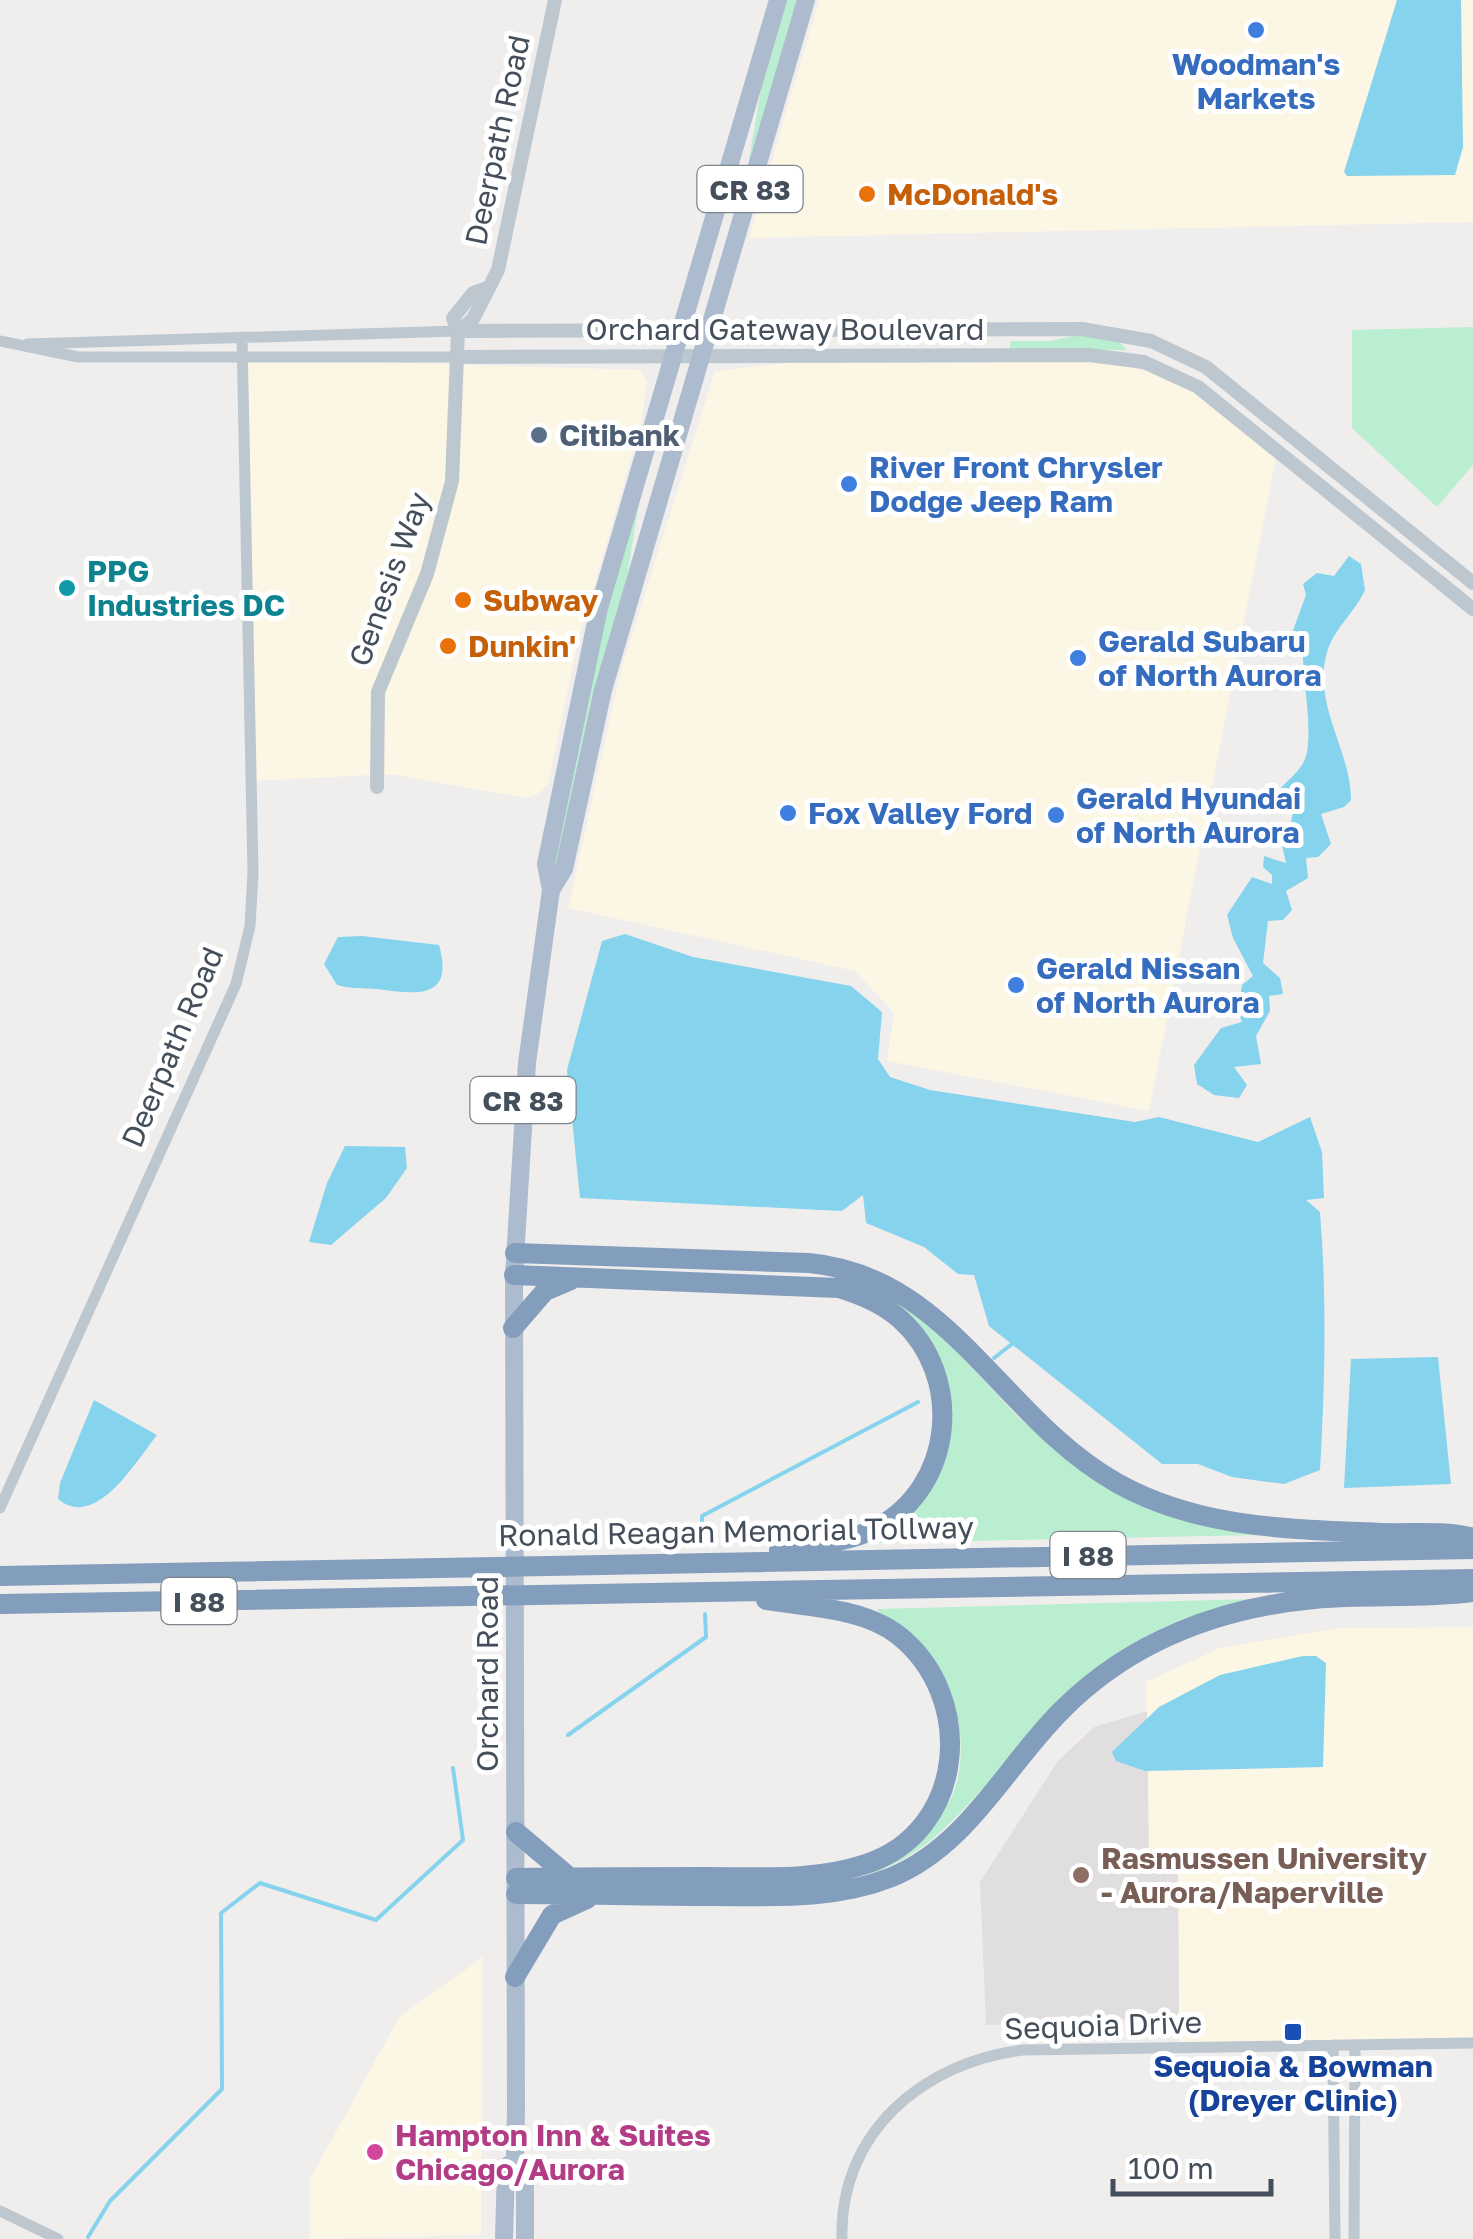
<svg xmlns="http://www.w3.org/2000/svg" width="1473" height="2239" viewBox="0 0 1473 2239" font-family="'Golos Text',sans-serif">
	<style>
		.commercial { fill: #fcf6e5 }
		.education { fill: #e1dedf }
		.green { fill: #b9efd0 }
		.water { fill: #85d3ed }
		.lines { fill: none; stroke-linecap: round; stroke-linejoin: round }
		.stream { stroke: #85d3ed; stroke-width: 4 }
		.minor { stroke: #bdc7d0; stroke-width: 11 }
		.tertiary { stroke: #bdc7d0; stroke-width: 14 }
		.primary { stroke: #acbbcd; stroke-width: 18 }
		.motorway { stroke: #839dbd; stroke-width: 20 }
		.shop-dot { fill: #3f7fe0; stroke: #fff; stroke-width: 4 }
		.food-dot { fill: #e8710a; stroke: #fff; stroke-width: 4 }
		.service-dot { fill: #5c6f8a; stroke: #fff; stroke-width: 4 }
		.culture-dot { fill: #0f9aa8; stroke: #fff; stroke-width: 4 }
		.education-dot { fill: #8d6e63; stroke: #fff; stroke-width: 4 }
		.transit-dot { fill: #1a4fb4; stroke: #fff; stroke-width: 4 }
		.hotel-dot { fill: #d1479c; stroke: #fff; stroke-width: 4 }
		.labels { text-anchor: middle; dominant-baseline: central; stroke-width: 10; stroke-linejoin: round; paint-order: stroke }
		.shield { fill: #fff; stroke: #7d848c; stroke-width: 2.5 }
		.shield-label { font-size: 28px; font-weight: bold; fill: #454f5b }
		.shop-label { font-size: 30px; font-weight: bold; fill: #366cbe; stroke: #fff; text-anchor: start }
		.street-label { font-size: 30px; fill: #454f5b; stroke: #fff }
		.food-label { font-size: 30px; font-weight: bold; fill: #c56008; stroke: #fff; text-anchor: start }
		.service-label { font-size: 30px; font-weight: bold; fill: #4e5e75; stroke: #fff; text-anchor: start }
		.culture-label { font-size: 30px; font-weight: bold; fill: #0d838f; stroke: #fff; text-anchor: start }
		.education-label { font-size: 30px; font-weight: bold; fill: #785e54; stroke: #fff; text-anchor: start }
		.transit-label { font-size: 30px; font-weight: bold; fill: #164399; stroke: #fff }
		.hotel-label { font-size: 30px; font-weight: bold; fill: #b23c85; stroke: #fff; text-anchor: start }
	</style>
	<rect width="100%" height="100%" fill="#f0eded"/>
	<path class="commercial" d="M819,0H1473V222L749,238Z
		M246,358L640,370L647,381L641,425L578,641L548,784L538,794L525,798L390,774L254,781Z
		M1103,361L1162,375L1196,393L1276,457L1149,1111L887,1061L894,1013L855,971L568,908L620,673L715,371L794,362Z
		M1473,1627V2037L1179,2043L1178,1868L1149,1867L1146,1682L1220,1648L1338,1628Z
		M483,1957L481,2235L310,2239V2179L400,2016Z"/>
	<path class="education" d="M1147,1711L1149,1867H1178L1179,2017L986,2025L980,1882L1058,1761L1094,1727Z"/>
	<path class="green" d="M785,0H799L745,184L763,77Z
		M1473,327V465L1437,507L1352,428V330Z
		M1080,335L1118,341L1127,350L1010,349V341H1049Z
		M640,496L624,595L572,789L557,874L551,873L606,608Z
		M892,1300L934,1327L1018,1417L1075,1467L1257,1535L866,1543L928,1491L942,1362L918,1323Z
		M1256,1599C1216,1610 1169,1619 1134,1644C1088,1679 1035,1736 994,1777C950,1822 930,1852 869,1875C880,1848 935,1831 951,1798C972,1754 958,1680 922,1648C908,1636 882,1624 877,1609Z"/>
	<path class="water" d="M1397,0H1461L1463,147L1455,175L1347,176L1344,172Z
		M1349,556L1361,564L1365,590C1354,614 1332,630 1326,656C1314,707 1351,751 1351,800L1344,807L1321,814L1331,844L1318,857L1306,858L1308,878L1286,891L1292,910L1283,920L1268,921L1263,963L1280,978L1283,994L1269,996L1270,1011L1256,1036L1261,1064L1234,1067L1247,1085L1239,1098L1214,1095L1197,1084L1194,1065L1221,1028L1242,1022L1238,1011L1242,985L1253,976L1233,938L1227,915L1252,877L1272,884V875L1263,867L1264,856L1286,863L1277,823H1291L1294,806L1280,789C1287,781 1296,774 1302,765C1317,744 1301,675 1303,646L1292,633L1306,595L1303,584L1317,573L1334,576Z
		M625,934L693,957L851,986L882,1012L878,1059L890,1077L930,1090L1135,1122L1159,1117L1258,1142L1310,1117L1322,1152L1324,1198L1306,1200L1320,1212C1327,1298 1325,1384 1320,1470L1284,1484L1232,1477L1198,1464H1162L989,1326L974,1275L958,1274L924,1247L866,1223L863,1195L842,1211L580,1198L567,1070L602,941Z
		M362,936L439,945C455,1001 415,994 377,989C363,988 351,989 337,985L324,964L338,937Z
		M345,1146L405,1147L407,1168L386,1198L331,1245L309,1242L327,1183Z
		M1438,1357L1451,1484L1344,1488L1351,1359Z
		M94,1400L157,1435C137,1460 96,1531 58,1499L60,1483Z
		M1303,1656H1316L1326,1663L1323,1767L1145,1771L1116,1761L1112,1752L1159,1707L1220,1675Z"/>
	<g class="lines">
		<path class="stream" d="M994,1358L1012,1344
			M702,1529V1516L918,1402
			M568,1735L706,1637L705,1614
			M88,2237L110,2201L222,2089L221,1913L260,1883L376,1920L463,1840L453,1768"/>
		<path class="minor" d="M0,341L78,357H457
			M27,344L458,331
			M0,1508L236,984L250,926L253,873L242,337
			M1333,2045L1335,2239
			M0,2211L58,2239
			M842,2239C839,2132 924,2062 1023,2050L1473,2043
			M1354,2239L1355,2045"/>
		<path class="tertiary" d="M458,331L1082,329L1151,341L1206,367L1473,583
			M459,331L473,319L498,270L555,0
			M457,357L1089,355L1144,362L1198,387L1473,609
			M377,787L378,692L427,574L452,481L458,331L453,318L473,293L487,288"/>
		<path class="primary" d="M551,890L564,869L603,690L806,0
			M515,2160L525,2168V2239
			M504,2239L506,2167L515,2160L516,2108L514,1275L527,1063L551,890L546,864L599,608L778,0"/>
		<path class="motorway" d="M515,1253L809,1263C950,1276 1001,1418 1117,1483C1199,1529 1291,1529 1382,1533C1411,1534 1446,1530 1473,1538
			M514,1275L839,1288C861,1295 882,1303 900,1319C964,1376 955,1487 876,1528C847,1543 811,1545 779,1550
			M513,1328L545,1291L571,1280
			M0,1576L1473,1549
			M0,1604L1473,1579
			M516,1832L568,1876
			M516,1878C580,1877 643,1877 707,1877C761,1877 815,1881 866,1864C967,1831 976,1696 898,1635C863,1608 809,1607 766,1600
			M516,1894C582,1894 647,1896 713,1896C774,1896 834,1900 892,1877C969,1845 1006,1765 1063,1709C1131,1641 1220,1608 1314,1599C1367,1594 1421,1599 1473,1592
			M515,1977L552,1915L587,1899"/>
	</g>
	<g class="shop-dot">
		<circle cx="1256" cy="30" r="10"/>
		<circle cx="849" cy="484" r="10"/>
		<circle cx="1078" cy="658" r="10"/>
		<circle cx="788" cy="813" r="10"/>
		<circle cx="1056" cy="815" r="10"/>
		<circle cx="1016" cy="985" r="10"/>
	</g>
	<g class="food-dot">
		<circle cx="867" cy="194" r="10"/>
		<circle cx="463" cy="600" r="10"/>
		<circle cx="448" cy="646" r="10"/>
	</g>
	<circle class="service-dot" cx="539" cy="435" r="10"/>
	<circle class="culture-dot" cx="67" cy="588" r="10"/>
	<circle class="education-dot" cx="1081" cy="1875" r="10"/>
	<rect class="transit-dot" x="1283" y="2022" width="20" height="20" rx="5"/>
	<circle class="hotel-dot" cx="375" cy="2152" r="10"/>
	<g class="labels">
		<g class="shield">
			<rect x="697.5" y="166" width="105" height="46" rx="8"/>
			<rect x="470.5" y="1077" width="105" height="46" rx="8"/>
			<rect x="1050.5" y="1532" width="75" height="46" rx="8"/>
			<rect x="161.5" y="1578" width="75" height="46" rx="8"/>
		</g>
		<g class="shield-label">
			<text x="750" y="189">CR 83</text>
			<text x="523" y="1100">CR 83</text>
			<text x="1088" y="1555">I 88</text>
			<text x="199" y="1601">I 88</text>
		</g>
		<g class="shop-label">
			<text x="1256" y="64" text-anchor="middle">Woodman's<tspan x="1256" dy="34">Markets</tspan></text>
			<text x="869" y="467">River Front Chrysler<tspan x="869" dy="34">Dodge Jeep Ram</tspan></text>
			<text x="1098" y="641">Gerald Subaru<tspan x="1098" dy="34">of North Aurora</tspan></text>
			<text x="1076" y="798">Gerald Hyundai<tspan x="1076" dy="34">of North Aurora</tspan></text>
			<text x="808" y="813">Fox Valley Ford</text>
			<text x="1036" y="968">Gerald Nissan<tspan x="1036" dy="34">of North Aurora</tspan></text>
		</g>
		<g class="street-label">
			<text transform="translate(497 140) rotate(-78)">Deerpath Road</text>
			<text x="785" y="329">Orchard Gateway Boulevard</text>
			<text transform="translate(389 579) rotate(-70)">Genesis Way</text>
			<text transform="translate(172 1047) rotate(-67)">Deerpath Road</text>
			<text transform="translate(736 1531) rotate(-1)">Ronald Reagan Memorial Tollway</text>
			<text transform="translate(487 1674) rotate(-90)">Orchard Road</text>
			<text transform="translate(1103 2025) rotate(-2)">Sequoia Drive</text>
		</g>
		<g class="food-label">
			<text x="887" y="194">McDonald's</text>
			<text x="483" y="600">Subway</text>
			<text x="468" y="646">Dunkin'</text>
		</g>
		<g class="service-label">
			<text x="559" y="435">Citibank</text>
		</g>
		<g class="culture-label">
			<text x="87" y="571">PPG<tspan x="87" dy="34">Industries DC</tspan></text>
		</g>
		<g class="education-label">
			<text x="1101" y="1858">Rasmussen University<tspan x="1101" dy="34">- Aurora/Naperville</tspan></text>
		</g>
		<g class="transit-label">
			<text x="1293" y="2066">Sequoia &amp; Bowman<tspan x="1293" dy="34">(Dreyer Clinic)</tspan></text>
		</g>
		<g class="hotel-label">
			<text x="395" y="2135">Hampton Inn &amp; Suites<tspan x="395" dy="34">Chicago/Aurora</tspan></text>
		</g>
	</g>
	<path d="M1113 2179v15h158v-15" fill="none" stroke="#454f5b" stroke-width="5"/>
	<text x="1128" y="2179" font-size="30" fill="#454f5b" stroke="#ffffff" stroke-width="8" paint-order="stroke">100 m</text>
</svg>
